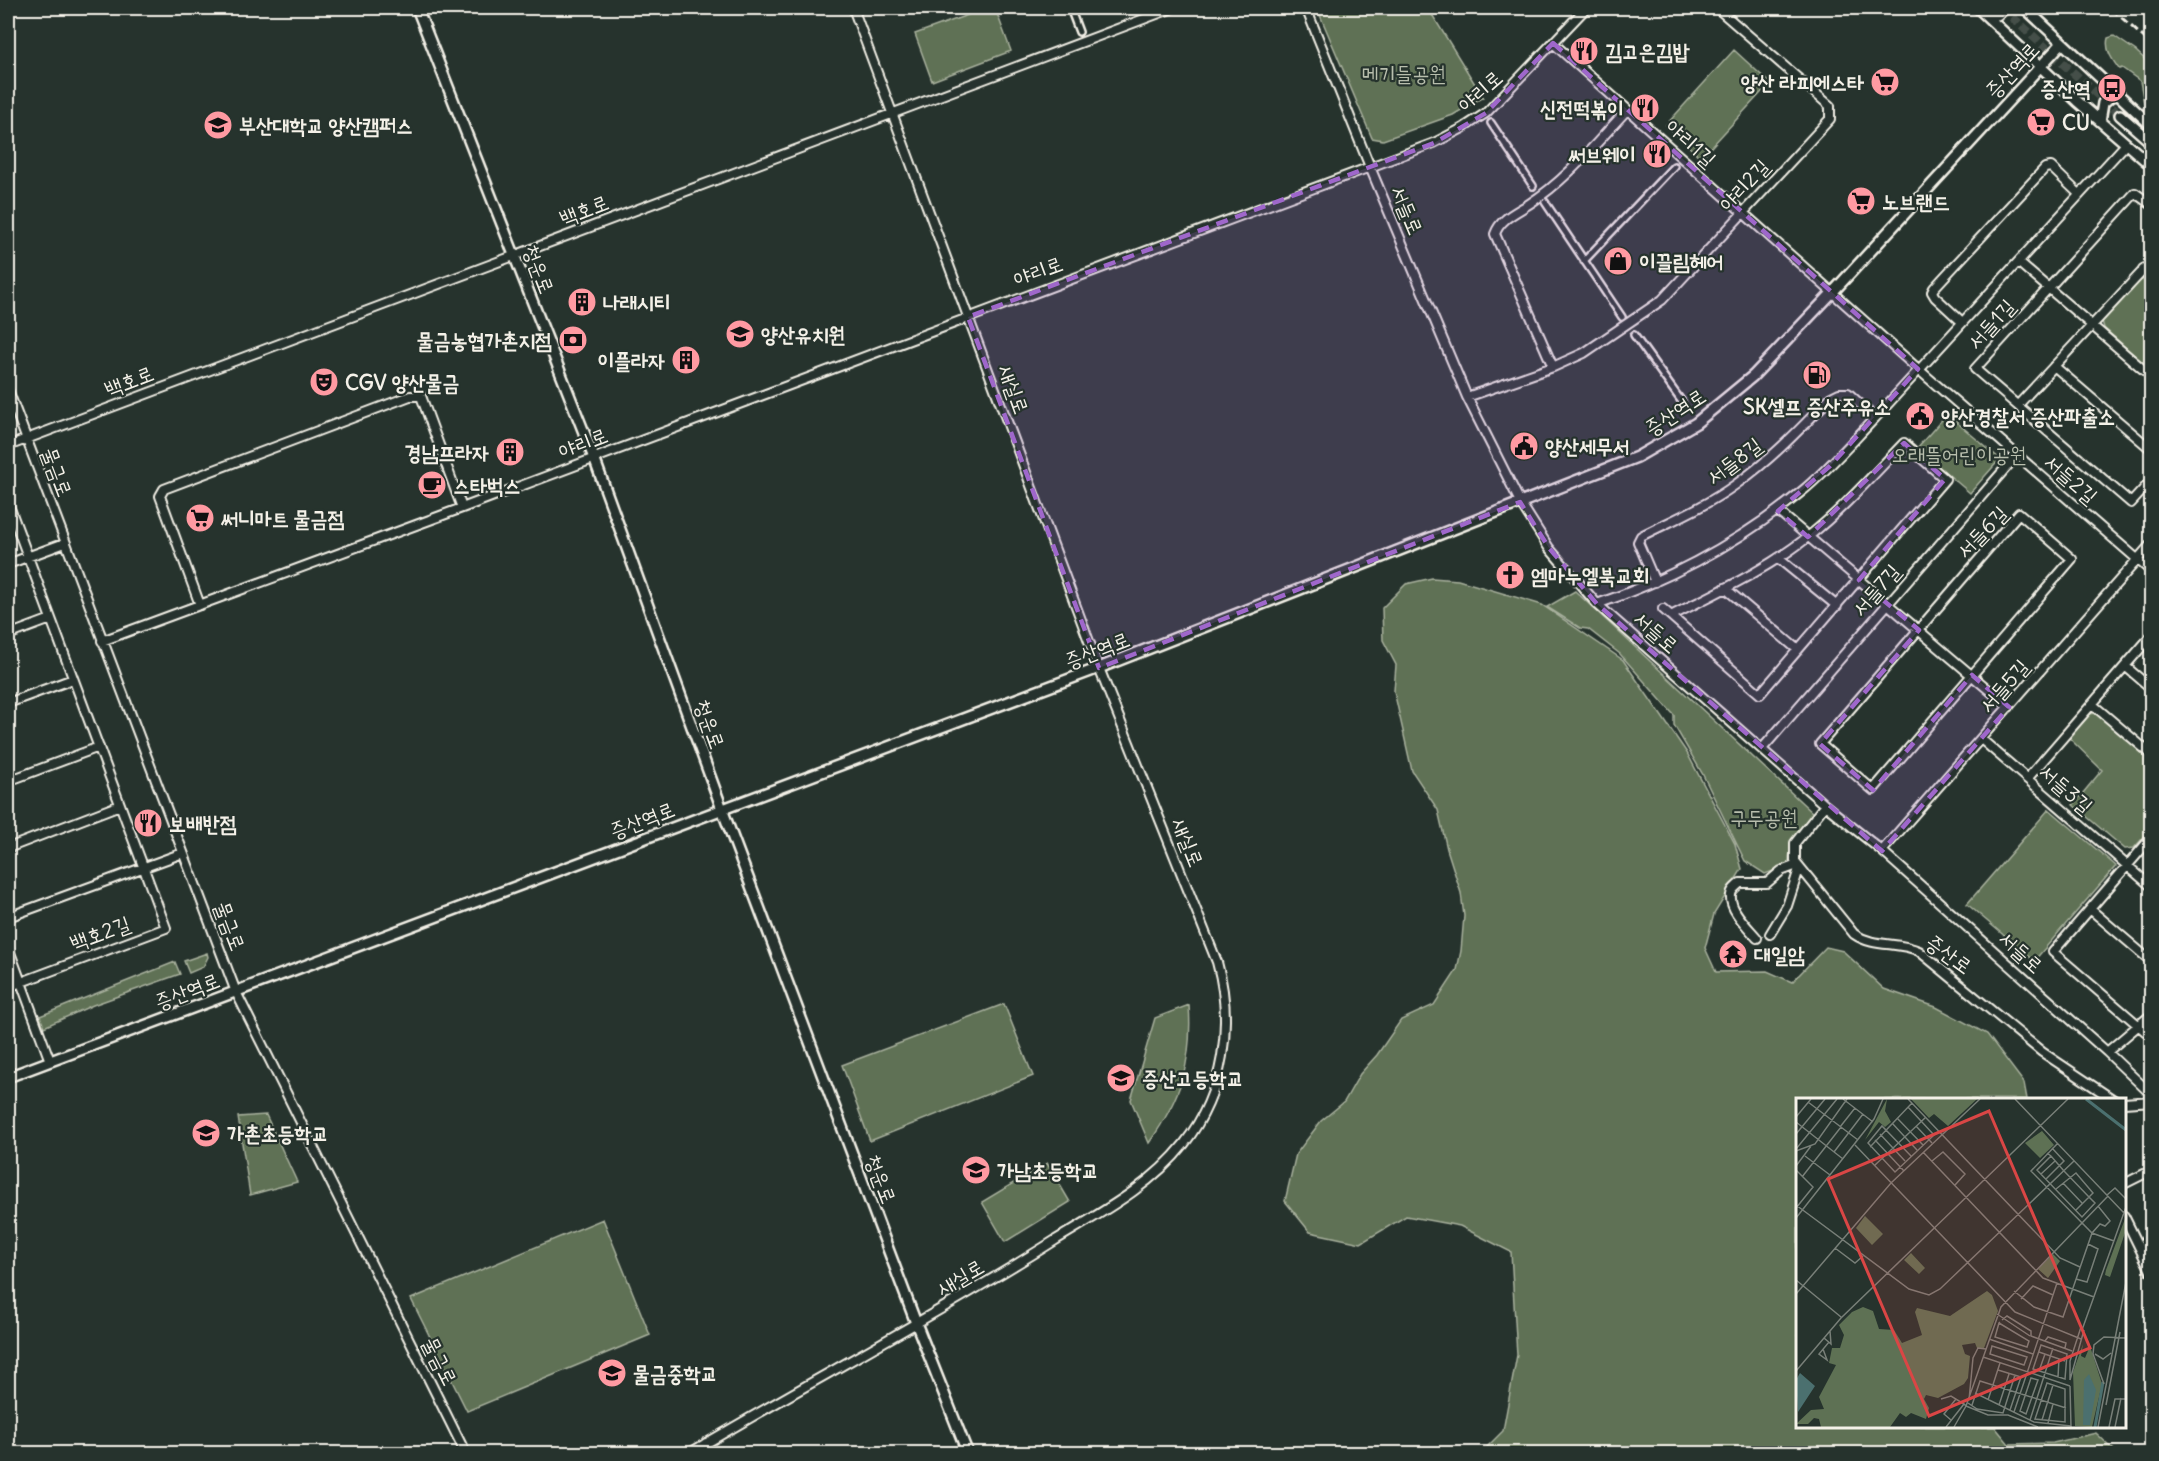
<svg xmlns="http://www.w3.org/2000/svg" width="2159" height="1461" viewBox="0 0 2159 1461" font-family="Delius,'Poor Story',sans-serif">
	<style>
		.green { fill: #5e7154; stroke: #a9b19e; stroke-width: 1.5 }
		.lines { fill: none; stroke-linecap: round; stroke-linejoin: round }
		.tertiary-tunnel { stroke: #455049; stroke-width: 9; stroke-dasharray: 9 4.5; stroke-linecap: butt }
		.pedestrian-casing { stroke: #f4f1e8; stroke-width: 10 }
		.minor-casing { stroke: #f4f1e8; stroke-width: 12 }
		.tertiary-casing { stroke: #f4f1e8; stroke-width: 14 }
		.pedestrian { stroke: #26332d; stroke-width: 5 }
		.minor { stroke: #26332d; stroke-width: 8 }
		.tertiary { stroke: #26332d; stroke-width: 9 }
		.rail { stroke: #f4f1e8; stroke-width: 3; stroke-dasharray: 9 4.5; stroke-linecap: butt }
		.marked { fill: #9f67cb; fill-opacity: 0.2; stroke: #9f67cb; stroke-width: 4.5; stroke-dasharray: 12 8; stroke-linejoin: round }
		.labels { text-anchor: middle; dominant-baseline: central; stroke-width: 4.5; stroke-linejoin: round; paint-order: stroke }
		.poi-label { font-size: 21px; font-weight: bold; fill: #f4f1e8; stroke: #26332d; text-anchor: start }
		.street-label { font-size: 21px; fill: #f4f1e8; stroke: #26332d }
		.park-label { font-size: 21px; fill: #b8bead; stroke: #26332d }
		.inset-river { fill: none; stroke: #4b706f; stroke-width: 3 }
		.inset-road { fill: none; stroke: #787f78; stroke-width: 1.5 }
		.view { fill: #da4645; fill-opacity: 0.15; stroke: #da4645; stroke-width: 3 }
		.inset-edge { fill: none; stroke: #f4f1e8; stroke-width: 3 }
	</style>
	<rect width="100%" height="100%" fill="#26332d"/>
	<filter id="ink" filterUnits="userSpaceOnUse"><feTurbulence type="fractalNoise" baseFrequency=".0167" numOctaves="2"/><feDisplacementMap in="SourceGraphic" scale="12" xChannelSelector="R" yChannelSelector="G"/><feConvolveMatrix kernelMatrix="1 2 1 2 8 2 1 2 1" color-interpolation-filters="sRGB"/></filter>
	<g filter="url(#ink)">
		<path class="green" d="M987,8H995L1011,51L932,81L915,34Z
			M1317,8H1428L1483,97L1453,115L1383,140L1372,138Z
			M2114,36L2136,51L2151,65V110L2144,103L2140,81L2122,68L2119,69C2112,59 2105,50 2108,38Z
			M1734,50L1770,83L1701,158L1666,125Z
			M2146,279L2151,282V370L2104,328L2102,321L2138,281Z
			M1947,414L2000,459L1970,493L1917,448Z
			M1432,578L1458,580L1542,605L1623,660L1687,753L1735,844L1742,869L1714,914L1705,948L1716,972L1767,971L1792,982L1826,947L1843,951L1884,989L1936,1007L1987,1034L2024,1083L2027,1099L1798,1100V1426L1995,1427L2009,1444L2053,1443L2096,1433L2117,1453H1481L1503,1431L1517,1355L1511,1252L1460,1226L1406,1216L1361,1243L1310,1232L1285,1201L1296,1154L1321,1121L1344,1102L1360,1074L1377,1055L1401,1020L1434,1005L1457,970L1461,951L1464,916L1461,893L1447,849L1438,810L1412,771L1394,691L1396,665L1383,640L1382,608L1406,584Z
			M1575,591L1814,814C1800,831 1788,841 1789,865L1765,874L1745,861L1702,773L1674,725V715L1620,654L1588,629L1580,628L1547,607Z
			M2097,713L2151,759V829L2134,848L2125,849L2073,805L2102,770L2069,738L2089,714Z
			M2049,809L2116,866L2034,961L1967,904Z
			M207,953L208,957L203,967L189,973L184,961Z
			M175,962L180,974L93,1005L44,1027L40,1016Z
			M1004,1004L1033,1076L870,1141L842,1065Z
			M1189,1005C1193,1061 1181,1098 1149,1143L1131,1100L1155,1018Z
			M266,1115L297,1182L250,1195L238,1117Z
			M1047,1163L1070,1202L1005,1242L982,1202Z
			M603,1219L650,1335L467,1411L411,1299Z"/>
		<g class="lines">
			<path class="tertiary-tunnel" d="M2002,8L2120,115"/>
			<g class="pedestrian-casing">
				<path id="pedestrian" d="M1070,8L1079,32
					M1491,123L1533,186
					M1545,202L1622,317
					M1584,261L1674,166
					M1634,335L1682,402"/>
			</g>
			<g class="minor-casing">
				<path id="minor" d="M1306,8L1370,167L1467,397L1520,502L1549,548L1597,604L1825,805L1882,851L2107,1052L2152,1095
					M1553,43L1918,369L2152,572
					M2152,205L2135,193L1975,369L2131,503L2152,480
					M2018,262L2152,377
					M2143,270L2152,276
					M1962,322L1935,297L1932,292L1934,288L2045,168L2051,167L2079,194
					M2054,366L2152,450
					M1553,367L1495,234C1500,219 1515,213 1529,204C1567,180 1596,143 1627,110
					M8,390L236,992L466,1454
					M1467,397L1553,367L1584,353L1662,300L1830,119V106L1717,8
					M2018,405L2152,261
					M8,446L1173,8
					M8,503L166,928L8,987
					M1778,511L2009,707
					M2019,513L2072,559L1873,790L1820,744Z
					M1778,558L1837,606
					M8,564L65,543
					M1655,582L1638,542L1641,536C1673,520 1706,506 1735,485C1771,460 1801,428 1831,397L1839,393H1848L1875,418L2126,144
					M1725,588L1798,650
					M1597,604C1671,579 1740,542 1801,492C1828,470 1851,443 1875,418
					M200,605L160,496L164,489L410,396H421L462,508
					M1663,609L1671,616L1760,694L1945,479L1904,443C1873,475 1843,509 1809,536C1768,569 1718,592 1671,616
					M8,635L51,619
					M102,641L462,508L1434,143L1463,128L1486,113L1586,8
					M2125,666L2152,689
					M8,703L73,679
					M2092,704L2152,755
					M1981,739L2152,887
					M1762,749L2017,455
					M2027,779L2152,635
					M8,781L99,747
					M1825,805L1795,843V861L1854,934C1874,948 1898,941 1919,951L2042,1052L2114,1100
					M2152,837L2053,952L2152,1037
					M8,848L120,805
					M1882,851L2152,543
					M2090,909L2152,962
					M8,917L183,853
					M1770,934L1787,906L1799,869
					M1757,938C1748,927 1729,910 1731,895C1731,890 1736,887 1740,883H1767L1781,871L1797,865
					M8,947L50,1061
					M2107,1052L2152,1014
					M2124,1103L2152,1101
					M2124,1184L2152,1170
					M2124,1216L2152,1273
					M706,1443L710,1454
					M688,1454C809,1382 935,1316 1054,1241C1100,1213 1150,1187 1184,1144C1224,1093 1234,1023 1217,962L1099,668L853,8"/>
			</g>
			<g class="tertiary-casing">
				<path id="tertiary" d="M417,8L594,458L722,809L916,1323L968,1454
					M1978,8L2077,101L2152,166
					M2025,8L2152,126
					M1987,15H1997L2005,8
					M2120,115L2152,143
					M2100,121L2103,103L2111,96L2119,95
					M8,1077L1099,668L1637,457L1696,423L1753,376L1832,293L2062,43"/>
			</g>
			<use href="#pedestrian" class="pedestrian"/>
			<use href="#minor" class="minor"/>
			<use href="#tertiary" class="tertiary"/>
			<path class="rail" d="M2111,8L2152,45"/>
		</g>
	</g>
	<path class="marked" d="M1553,43L1918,369L1830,466L1778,511L1808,537L1904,443L1945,479L1859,580L1919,630L1820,744L1873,790L1972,675L2009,707L1882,851L1597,604L1549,548L1520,502L1099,668L968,317L1434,143L1486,113Z"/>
	<defs>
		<g id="restaurant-disc" transform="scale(1.5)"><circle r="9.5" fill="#ff9aa2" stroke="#26332d"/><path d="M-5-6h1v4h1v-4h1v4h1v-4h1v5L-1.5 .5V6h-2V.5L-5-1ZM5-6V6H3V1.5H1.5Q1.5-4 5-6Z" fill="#111"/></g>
		<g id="supermarket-disc" transform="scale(1.5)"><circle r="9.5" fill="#ff9aa2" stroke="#26332d"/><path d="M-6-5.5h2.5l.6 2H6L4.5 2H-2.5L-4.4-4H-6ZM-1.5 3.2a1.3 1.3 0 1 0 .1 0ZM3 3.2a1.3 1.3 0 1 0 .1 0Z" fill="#111"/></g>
		<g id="bus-disc" transform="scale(1.5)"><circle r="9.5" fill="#ff9aa2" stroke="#26332d"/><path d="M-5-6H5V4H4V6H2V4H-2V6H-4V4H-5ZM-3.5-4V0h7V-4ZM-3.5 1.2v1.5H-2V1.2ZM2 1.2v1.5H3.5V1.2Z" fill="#111"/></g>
		<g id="school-disc" transform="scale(1.5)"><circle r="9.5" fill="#ff9aa2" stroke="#26332d"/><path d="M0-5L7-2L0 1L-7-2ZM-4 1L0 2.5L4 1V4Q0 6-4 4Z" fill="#111"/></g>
		<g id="shop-disc" transform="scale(1.5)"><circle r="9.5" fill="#ff9aa2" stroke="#26332d"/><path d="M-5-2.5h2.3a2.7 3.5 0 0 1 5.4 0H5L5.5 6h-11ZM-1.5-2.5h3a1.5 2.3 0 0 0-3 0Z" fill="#111"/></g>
		<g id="building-disc" transform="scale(1.5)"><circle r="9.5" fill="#ff9aa2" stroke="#26332d"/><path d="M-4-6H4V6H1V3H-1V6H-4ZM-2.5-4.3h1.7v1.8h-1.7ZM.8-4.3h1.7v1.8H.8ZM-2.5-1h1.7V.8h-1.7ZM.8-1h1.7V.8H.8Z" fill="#111"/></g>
		<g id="bank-disc" transform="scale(1.5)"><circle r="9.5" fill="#ff9aa2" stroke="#26332d"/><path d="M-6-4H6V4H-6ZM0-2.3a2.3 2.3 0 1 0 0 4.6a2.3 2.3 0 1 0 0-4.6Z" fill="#111"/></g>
		<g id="fuel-disc" transform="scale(1.5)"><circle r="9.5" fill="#ff9aa2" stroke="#26332d"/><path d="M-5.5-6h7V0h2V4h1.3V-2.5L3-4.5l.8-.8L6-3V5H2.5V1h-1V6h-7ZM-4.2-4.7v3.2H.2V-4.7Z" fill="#111"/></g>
		<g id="theatre-disc" transform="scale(1.5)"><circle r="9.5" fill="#ff9aa2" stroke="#26332d"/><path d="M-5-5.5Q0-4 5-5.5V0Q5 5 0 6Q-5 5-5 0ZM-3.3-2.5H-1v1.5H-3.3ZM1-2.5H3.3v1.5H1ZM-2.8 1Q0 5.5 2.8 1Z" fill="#111"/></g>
		<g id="civic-disc" transform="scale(1.5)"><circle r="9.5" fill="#ff9aa2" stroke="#26332d"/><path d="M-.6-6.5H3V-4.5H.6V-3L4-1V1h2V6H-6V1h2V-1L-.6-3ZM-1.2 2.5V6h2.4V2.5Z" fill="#111"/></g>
		<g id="cafe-disc" transform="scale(1.5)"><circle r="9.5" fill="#ff9aa2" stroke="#26332d"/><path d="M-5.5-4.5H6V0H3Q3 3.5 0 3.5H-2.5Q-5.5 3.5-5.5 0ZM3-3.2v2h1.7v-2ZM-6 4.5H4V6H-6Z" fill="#111"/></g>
		<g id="church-disc" transform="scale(1.5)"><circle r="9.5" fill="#ff9aa2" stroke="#26332d"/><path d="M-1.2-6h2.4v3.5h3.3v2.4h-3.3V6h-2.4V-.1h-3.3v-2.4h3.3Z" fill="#111"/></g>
		<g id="temple-disc" transform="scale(1.5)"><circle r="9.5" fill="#ff9aa2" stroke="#26332d"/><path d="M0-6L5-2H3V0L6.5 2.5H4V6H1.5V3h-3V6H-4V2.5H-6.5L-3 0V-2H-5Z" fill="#111"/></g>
	</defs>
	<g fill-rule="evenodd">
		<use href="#restaurant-disc" x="1584" y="51"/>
		<use href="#supermarket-disc" x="1885" y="82"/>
		<use href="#bus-disc" x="2112" y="88"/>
		<use href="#restaurant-disc" x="1645" y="108"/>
		<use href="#supermarket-disc" x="2041" y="122"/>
		<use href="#school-disc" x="218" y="125"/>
		<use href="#restaurant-disc" x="1657" y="154"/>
		<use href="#supermarket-disc" x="1861" y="201"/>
		<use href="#shop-disc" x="1618" y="261"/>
		<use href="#building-disc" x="582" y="302"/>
		<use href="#school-disc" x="740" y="334"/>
		<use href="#bank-disc" x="573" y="340"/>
		<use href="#building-disc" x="686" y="360"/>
		<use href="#fuel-disc" x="1817" y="375"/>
		<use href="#theatre-disc" x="324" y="382"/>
		<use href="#civic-disc" x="1920" y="416"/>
		<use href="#civic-disc" x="1524" y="446"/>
		<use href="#building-disc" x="510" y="452"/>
		<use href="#cafe-disc" x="432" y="485"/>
		<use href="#supermarket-disc" x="200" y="518"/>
		<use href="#church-disc" x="1510" y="575"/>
		<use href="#restaurant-disc" x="148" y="823"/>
		<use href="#temple-disc" x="1733" y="954"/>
		<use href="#school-disc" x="1121" y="1078"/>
		<use href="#school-disc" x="206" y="1133"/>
		<use href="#school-disc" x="976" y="1170"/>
		<use href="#school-disc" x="612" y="1373"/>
	</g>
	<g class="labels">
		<g class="poi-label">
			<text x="1605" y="51">김고은김밥</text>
			<text x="1864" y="82" text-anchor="end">양산 라피에스타</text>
			<text x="2091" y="88" text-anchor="end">증산역</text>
			<text x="1624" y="108" text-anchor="end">신전떡볶이</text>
			<text x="2062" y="122">CU</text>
			<text x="239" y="125">부산대학교 양산캠퍼스</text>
			<text x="1636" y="154" text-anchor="end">써브웨이</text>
			<text x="1882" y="201">노브랜드</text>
			<text x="1639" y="261">이끌림헤어</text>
			<text x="603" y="302">나래시티</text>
			<text x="761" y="334">양산유치원</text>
			<text x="552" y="340" text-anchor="end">물금농협가촌지점</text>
			<text x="665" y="360" text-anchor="end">이플라자</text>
			<text x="345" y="382">CGV 양산물금</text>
			<text x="1817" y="406" text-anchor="middle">SK셀프 증산주유소</text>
			<text x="1941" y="416">양산경찰서 증산파출소</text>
			<text x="1545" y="446">양산세무서</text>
			<text x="489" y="452" text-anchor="end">경남프라자</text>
			<text x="453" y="485">스타벅스</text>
			<text x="221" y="518">써니마트 물금점</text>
			<text x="1531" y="575">엠마누엘북교회</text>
			<text x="169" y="823">보배반점</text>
			<text x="1754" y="954">대일암</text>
			<text x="1142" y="1078">증산고등학교</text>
			<text x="227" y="1133">가촌초등학교</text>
			<text x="997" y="1170">가남초등학교</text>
			<text x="633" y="1373">물금중학교</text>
		</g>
		<g class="street-label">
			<text transform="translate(2012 70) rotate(-47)">증산역로</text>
			<text transform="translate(1480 91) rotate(-41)">야리로</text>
			<text transform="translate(1691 143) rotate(42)">야리1길</text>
			<text transform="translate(1744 185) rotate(-47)">야리2길</text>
			<text transform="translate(584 210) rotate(-21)">백호로</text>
			<text transform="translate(1407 210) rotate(67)">서들로</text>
			<text transform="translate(539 269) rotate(69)">청운로</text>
			<text transform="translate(1038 271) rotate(-20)">야리로</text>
			<text transform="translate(1991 324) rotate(-48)">서들1길</text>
			<text transform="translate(129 381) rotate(-21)">백호로</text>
			<text transform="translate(1014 389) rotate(70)">새실로</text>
			<text transform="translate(1675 412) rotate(-33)">증산역로</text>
			<text transform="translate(583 443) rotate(-21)">야리로</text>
			<text transform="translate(1734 461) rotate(-37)">서들8길</text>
			<text transform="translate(57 472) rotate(69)">물금로</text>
			<text transform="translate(2071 479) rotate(41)">서들2길</text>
			<text transform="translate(1982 532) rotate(-46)">서들6길</text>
			<text transform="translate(1876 590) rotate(-49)">서들7길</text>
			<text transform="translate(1656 632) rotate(41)">서들로</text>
			<text transform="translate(1097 650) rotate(-21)">증산역로</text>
			<text transform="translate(2004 686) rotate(-49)">서들5길</text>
			<text transform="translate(710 724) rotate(70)">청운로</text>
			<text transform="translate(2066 789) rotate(41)">서들3길</text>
			<text transform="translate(642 820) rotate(-21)">증산역로</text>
			<text transform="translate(1188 842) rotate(68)">새실로</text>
			<text transform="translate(230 926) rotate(69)">물금로</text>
			<text transform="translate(100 933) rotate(-20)">백호2길</text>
			<text transform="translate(2021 952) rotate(42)">서들로</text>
			<text transform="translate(1949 954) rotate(36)">증산로</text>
			<text transform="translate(187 991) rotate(-21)">증산역로</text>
			<text transform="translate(881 1179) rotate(69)">청운로</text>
			<text transform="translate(960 1277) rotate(-30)">새실로</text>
			<text transform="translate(440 1361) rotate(63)">물금로</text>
		</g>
		<g class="park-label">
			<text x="1404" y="73">메기들공원</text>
			<text x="1959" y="454">오래뜰어린이공원</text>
			<text x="1764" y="817">구두공원</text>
		</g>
	</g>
	<g transform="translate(1796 1098)">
		<rect width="330" height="330" fill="#26332d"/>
		<path d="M91,1L89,13L95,24L89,29L83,24L69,42ZM115,1H181L152,28L138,16L133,20ZM246,33L258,47L244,60L229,45ZM69,118L87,136L76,147L60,130ZM330,118V132L314,179L309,177L310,172ZM115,155L129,170L123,176L108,162ZM257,156L264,163L252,180L242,171ZM191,193L196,197L202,213L188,250H181L179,245L166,247L169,256L174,258L172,280L168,286L142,300L130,297L128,301L133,310L130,321L115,315L110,319L104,315L94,329H25L23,321L18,320L12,326H0L15,312L28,311L23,299L40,267L33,265L36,250H44L48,237L43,227L56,214L67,209L77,213L83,231L98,232L106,245L126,237L119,214L121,210L154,218ZM287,246L285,258L289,260L294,248L306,286L296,329L279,328L277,274Z" fill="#5e7154"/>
		<path d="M4,275L19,288L2,314L0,282ZM293,276L300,292L294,327H287L288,282Z" fill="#4b706f"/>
		<path class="inset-river" d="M290,1L330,32M299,329L307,284"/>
		<path class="inset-road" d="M47,1L77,24M112,1L264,160L284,169M219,1L328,115M12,4L62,42M112,9L138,37L99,74L72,45L86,28L115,58M0,19L15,1M101,20L127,47M0,24L47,61M96,25L121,52M120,28L136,45M44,29L59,10M0,36L29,1M84,36L109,63M79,42L108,73M262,45L235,73L296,135L318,143M59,47L219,214L285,241M74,49L116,5M0,51L41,1M0,53L19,46L51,1M38,54L67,16M127,54L247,180L298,199M251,55L255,58L268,73L293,99L299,105L286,119L241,72L255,58M9,58L34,77M136,63L147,54L169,76L159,87M79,67L130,19M0,68L15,48M0,72L17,89L0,110M245,76L259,63M6,79L45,29M250,81L268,63L256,50M267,85L286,105M260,91L280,75L297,95L280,112M311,97L319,90L330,101M0,107L113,191L133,197L144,191L278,63M0,120L78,21L87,1M39,150L59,165L67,158M280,181L291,184L302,151L292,146M0,182L45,219M218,193L238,209L267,219L296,135L304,126L309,128L314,123L302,108M0,196L95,85L184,1M225,201L237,188L257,197M330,207V231M201,216L234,238M206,222L211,218L235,233V238L276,253M203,225L233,243L231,249L199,239L203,225L204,224M286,232L330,109M28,240L35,246L34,233M193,241L237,256M249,243L252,239L270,245L269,250M245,247L271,256L269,281L237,271ZM196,248L231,259L228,267L194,256ZM27,251L31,262L23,256L33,244M243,254L269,263M299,256L307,261L315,255M187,259L274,288M202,272L225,279L214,312M0,273L45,220L272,1M243,273L249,256M262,279L263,261M235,280L242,282L230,316L224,313ZM274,282V263L285,229M274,282L288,232M251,285L269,291V324L239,321ZM308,286L297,256L298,247L308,239L330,240M274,288L275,329M179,295L238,324L275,328M145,301L155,298L168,306M173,302L177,260L182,250L190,251M192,302L204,265M172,305L181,311L207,315L219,277M176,307L184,283L270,310M203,307L213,276M310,307L324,234M170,308L192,317H212L242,329M218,314L261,185M155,322L148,316L160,301M234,322L257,250M246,322L257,287M252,325L257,306M150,329L168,306L170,308M158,329L170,308L205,209L312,98M302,329L330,184M313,329L319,301H330M319,329L325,300"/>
		<path class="view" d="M193,13L294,250L133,318L32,81Z"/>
		<rect width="330" height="330" class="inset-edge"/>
	</g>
	<rect width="2159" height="1461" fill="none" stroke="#26332d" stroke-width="30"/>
	<rect x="15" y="15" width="2129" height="1431" fill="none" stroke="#f4f1e8" stroke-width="2" filter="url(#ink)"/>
</svg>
